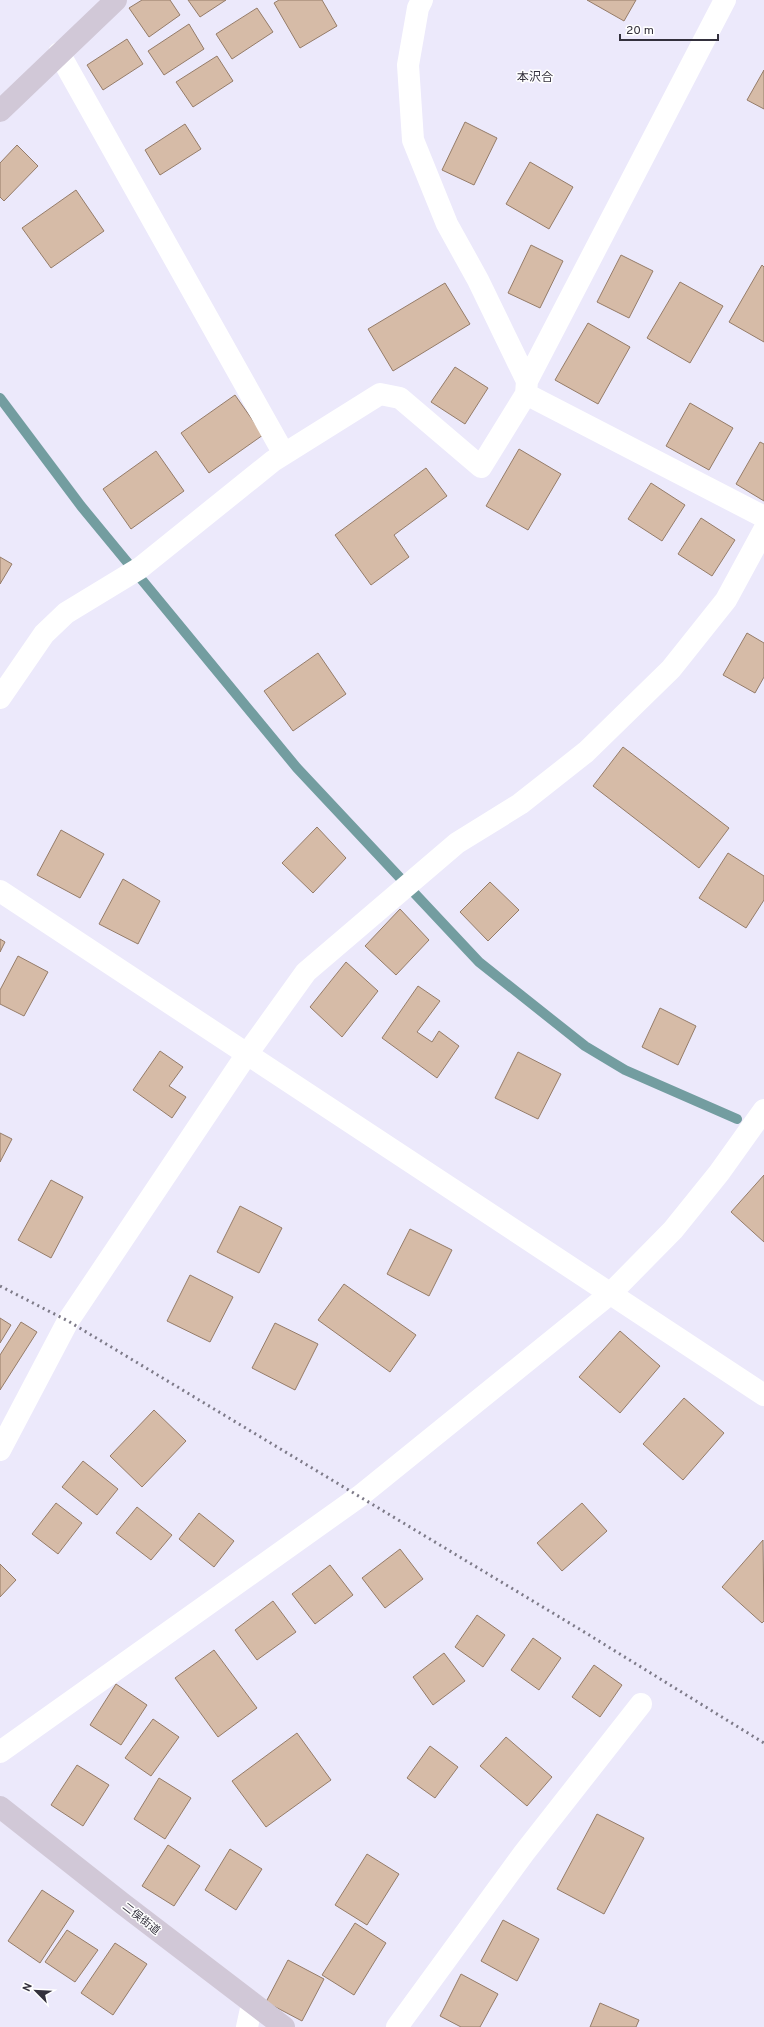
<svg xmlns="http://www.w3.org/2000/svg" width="764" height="2027" viewBox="0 0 764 2027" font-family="Overpass,'Noto Sans JP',sans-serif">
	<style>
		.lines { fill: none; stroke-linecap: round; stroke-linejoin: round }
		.stream { stroke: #739da0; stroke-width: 10 }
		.building { fill: #d6bba7; stroke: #957c69 }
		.street { stroke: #fff; stroke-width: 22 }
		.secondary { stroke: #d1c8d7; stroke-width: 22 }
		.rail { stroke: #7d7a88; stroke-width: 3; stroke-dasharray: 2 4; stroke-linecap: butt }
		.labels { text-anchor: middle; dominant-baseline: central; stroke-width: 3; stroke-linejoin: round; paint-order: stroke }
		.street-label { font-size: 11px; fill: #33303c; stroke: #fff }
		.neighbourhood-label { font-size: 12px; fill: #33303c; stroke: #fff }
	</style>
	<rect width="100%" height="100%" fill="#ece9fb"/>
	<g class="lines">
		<path class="stream" d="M0,398L81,506L297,768L479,962L585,1046L625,1070L737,1119"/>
	</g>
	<path class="building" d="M142,0H170L180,15L149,37L129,8Z
		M188,0H226L200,17Z
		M279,0H322L337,26L300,48L274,3Z
		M587,0H636L624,21Z
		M257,8L273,32L232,59L216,34Z
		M189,24L204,49L164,75L148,51Z
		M127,39L143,64L103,90L87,65Z
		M217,56L233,81L193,107L176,82Z
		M764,70V109L747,100Z
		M465,122L497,138L474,185L442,170Z
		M185,124L201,149L160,175L145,150Z
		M17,145L38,166L4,201L0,197V163Z
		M530,162L573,187L549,229L506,204Z
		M76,190L104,231L51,268L22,228Z
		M531,245L563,261L540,308L508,293Z
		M621,255L653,271L629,318L597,302Z
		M762,265L764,267V342L729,322Z
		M680,282L723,306L690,363L647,338Z
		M445,283L470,324L393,371L368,329Z
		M588,323L630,347L598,404L555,380Z
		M455,367L488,388L465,424L431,402Z
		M235,395L263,435L209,473L181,433Z
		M690,403L733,428L709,470L666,446Z
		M760,442L764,444V501L736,484Z
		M519,449L561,474L528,530L486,506Z
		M156,451L184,491L131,529L103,489Z
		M426,468L447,496L394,535L409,557L371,585L335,535Z
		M651,483L685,505L662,541L628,519Z
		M701,518L735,540L712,576L678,554Z
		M0,557L12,564L0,584Z
		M747,633L764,643V677L755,693L723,675Z
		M318,653L346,694L293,731L264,691Z
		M623,747L729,828L699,868L593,786Z
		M317,827L346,858L313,893L282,863Z
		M61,830L104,854L80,898L37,875Z
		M728,853L764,876V900L746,928L699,898Z
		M123,879L160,901L138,944L99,924Z
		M490,882L519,910L488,941L460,912Z
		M400,909L429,940L396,975L365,946Z
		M0,939L5,942L0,952Z
		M18,956L48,972L24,1016L0,1004V990Z
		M346,962L378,991L342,1037L310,1007Z
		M418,986L440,1001L417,1032L432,1042L439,1031L459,1046L437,1078L382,1038Z
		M660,1008L696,1026L678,1065L642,1047Z
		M160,1051L183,1067L169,1086L186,1097L172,1118L133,1090Z
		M518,1052L561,1074L538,1119L495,1098Z
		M0,1133L12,1139L0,1162Z
		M764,1175V1242L731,1212Z
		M51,1180L83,1197L51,1258L18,1240Z
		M240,1206L282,1228L259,1273L217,1252Z
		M410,1229L452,1250L429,1296L387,1274Z
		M190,1275L233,1297L210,1342L167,1321Z
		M344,1284L416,1335L390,1372L318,1320Z
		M0,1318L11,1325L0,1343Z
		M21,1322L37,1332L0,1390V1355Z
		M275,1323L318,1344L295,1390L252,1368Z
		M620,1331L660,1366L620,1413L579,1377Z
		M684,1398L724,1433L683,1480L643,1444Z
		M154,1410L186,1441L142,1487L110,1456Z
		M83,1461L118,1489L97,1515L62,1487Z
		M56,1503L82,1523L58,1554L32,1534Z
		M582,1503L607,1531L562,1571L537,1543Z
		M137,1507L172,1535L151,1560L116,1533Z
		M199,1513L234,1541L214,1567L179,1539Z
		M763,1540L764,1621L762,1623L722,1587Z
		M400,1549L423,1579L385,1608L362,1578Z
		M0,1564L16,1580L0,1597Z
		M330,1565L353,1595L315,1624L292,1594Z
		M273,1601L296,1632L257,1660L235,1630Z
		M477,1615L505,1635L483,1667L455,1647Z
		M533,1638L561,1658L539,1690L511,1670Z
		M214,1650L257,1708L218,1737L175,1678Z
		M444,1653L465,1681L433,1705L413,1677Z
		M594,1665L622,1685L600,1717L572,1697Z
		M116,1684L147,1705L121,1745L90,1725Z
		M153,1719L179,1737L151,1776L125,1758Z
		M297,1733L331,1780L266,1827L232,1781Z
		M506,1737L552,1777L527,1806L480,1766Z
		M430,1746L458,1767L435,1798L407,1778Z
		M77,1765L109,1785L83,1826L51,1805Z
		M159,1778L191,1798L165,1839L134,1819Z
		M597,1814L644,1838L604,1914L557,1889Z
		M168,1845L200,1866L174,1906L142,1886Z
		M230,1849L262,1869L236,1910L205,1890Z
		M367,1854L399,1874L367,1925L335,1905Z
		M42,1890L74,1911L40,1963L8,1941Z
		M503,1920L539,1939L517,1981L481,1961Z
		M355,1923L386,1943L354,1995L322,1975Z
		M67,1930L98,1950L75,1982L45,1962Z
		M115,1943L147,1964L113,2015L81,1993Z
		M288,1960L324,1979L302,2021L266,2002Z
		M461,1974L498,1994L480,2027H461L440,2016Z
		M600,2003L639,2020L636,2027H590Z"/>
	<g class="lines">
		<path class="street" d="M422,0L418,8L408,65L413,140L447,224L478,280L527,381
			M59,53L284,454
			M526,394L764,517
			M0,698L44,634L66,613L140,568L273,461L380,394L400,398L481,467L526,394L527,381L725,0
			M0,891L764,1395
			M0,1450L68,1321L247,1054L306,972L457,843L520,804L586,752L671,669L726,600L764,530
			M0,1752L360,1496L611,1293L673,1230L719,1173L764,1110
			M247,2027L252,2004
			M397,2027L524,1853L641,1704"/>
		<path class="secondary" d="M0,111L116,0
			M0,1807L123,1904L284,2027"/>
		<path class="rail" d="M0,1286L68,1321L581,1630L764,1743"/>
	</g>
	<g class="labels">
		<g class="street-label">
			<text transform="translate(141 1919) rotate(38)">二俣街道</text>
		</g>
		<g class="neighbourhood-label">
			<text x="535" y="78">本沢合</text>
		</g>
	</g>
	<g transform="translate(36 1991) rotate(294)" stroke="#ffffff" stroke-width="3" paint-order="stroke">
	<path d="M0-3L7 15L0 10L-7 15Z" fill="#33303c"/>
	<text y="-6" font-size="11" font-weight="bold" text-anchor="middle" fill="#33303c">N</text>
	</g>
	<path d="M620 34v6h98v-6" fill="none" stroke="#33303c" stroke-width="2"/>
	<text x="626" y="34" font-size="12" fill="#33303c" stroke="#ffffff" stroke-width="3" paint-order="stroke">20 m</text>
</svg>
